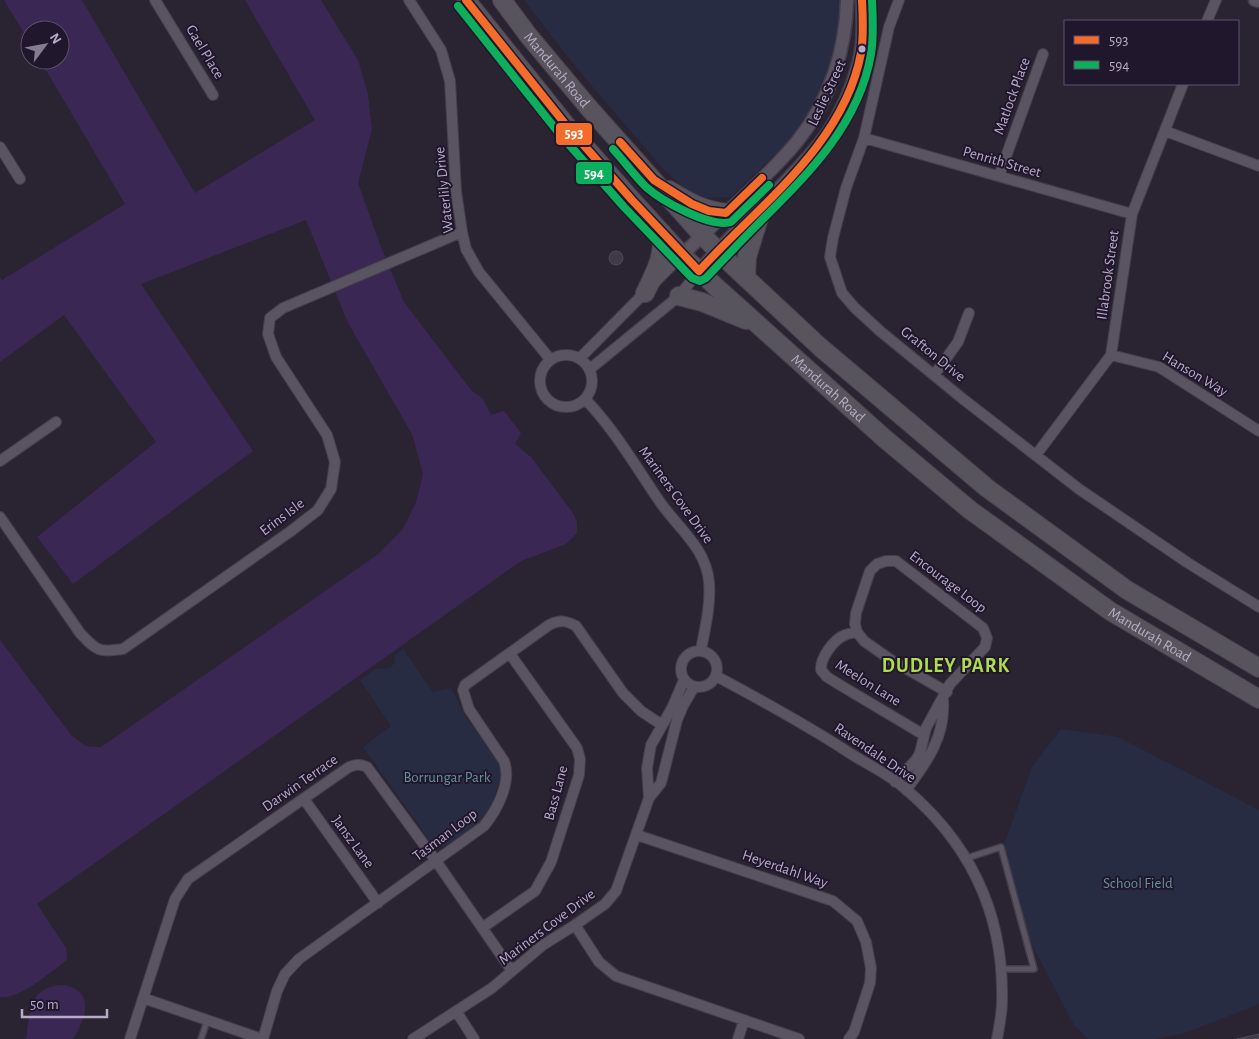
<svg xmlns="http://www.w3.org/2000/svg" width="1259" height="1039" viewBox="0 0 1259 1039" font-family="'Alegreya Sans',sans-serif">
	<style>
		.green { fill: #272c42 }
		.water { fill: #3b2753 }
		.building { fill: #3f3a47; stroke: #524a5a }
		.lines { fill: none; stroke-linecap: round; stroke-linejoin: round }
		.service-casing { stroke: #443e4a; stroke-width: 8 }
		.minor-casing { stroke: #443e4a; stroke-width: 12 }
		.tertiary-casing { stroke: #443e4a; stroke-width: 15 }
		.trunk-casing { stroke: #473f4e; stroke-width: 20 }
		.service { stroke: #5a5361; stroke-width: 5 }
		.minor { stroke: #5a5361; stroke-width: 10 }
		.tertiary { stroke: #5a5361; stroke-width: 12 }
		.trunk { stroke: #58545e; stroke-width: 18 }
		.bus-1-casing { stroke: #21172d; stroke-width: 11 }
		.bus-2-casing { stroke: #21172d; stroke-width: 11 }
		.bus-1 { stroke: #f36c2b; stroke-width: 8 }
		.bus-2 { stroke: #0daf5c; stroke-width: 8 }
		.bus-dot { fill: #b8abc6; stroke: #21172d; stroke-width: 2 }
		.labels { text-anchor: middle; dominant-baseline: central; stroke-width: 4; stroke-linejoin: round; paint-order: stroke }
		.street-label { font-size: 15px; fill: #b8abc6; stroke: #21172d }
		.park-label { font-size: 15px; fill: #619298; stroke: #21172d }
		.district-label { font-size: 20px; font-weight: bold; letter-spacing: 1px; fill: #afdd4e; stroke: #21172d }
		.line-badge { stroke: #21172d; stroke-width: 2 }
		.badge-label { font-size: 14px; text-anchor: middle; font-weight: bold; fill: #fff }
	</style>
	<rect width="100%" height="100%" fill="#2a2332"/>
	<path class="green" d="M524,0H841L833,65L809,117L782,148L731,197L703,198L689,192L663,169L575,66Z
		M403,649L433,692L451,688L467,719L501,764C502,779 491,812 480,822C474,829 465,833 458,838C450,844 443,850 433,845L363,747L391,726L360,680L377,668C388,670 396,668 395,655Z
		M1061,729L1118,737L1259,810V1004L1188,1032L1157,1039H1089L1075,1027L1028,937L1004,845L1032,767Z"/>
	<path class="water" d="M4,0H82L195,193L315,120L245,0H321L358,60L368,95L372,129L358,183L381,247L404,302L471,390L483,399L491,415L504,411L521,433L515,444L531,457L573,513L577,522V533L566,544L521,561L37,904L66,948L67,960C52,971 19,1000 0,997V640L71,735L85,746L101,747L377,555L403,529L416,502L423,474L412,434L348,323L306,220L141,284L253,451L73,584L37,537L156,442L64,315L0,362V277L2,280L125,204L40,60H60V30H30V43Z
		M62,985C96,989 86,1019 73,1039H26C30,1013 29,986 62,985Z"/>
	<path class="building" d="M609 258a7 7 0 1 1 14 0a7 7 0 1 1-14 0Z
		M1259,1034V1039H1237Z"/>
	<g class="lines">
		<g class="service-casing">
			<path id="service" d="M967,858L1001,847L1034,969H1002
				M201,1039L207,1021"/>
		</g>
		<g class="minor-casing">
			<path id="minor" d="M155,0L213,95
				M409,0L441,50L450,81L456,191L462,232L466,249L479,272L550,359
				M899,0L889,27L864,138L846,188L833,238L830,257L842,293L855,308L880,331L963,399L1079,489L1188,563L1259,607
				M1207,21L1216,0
				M1165,131L1259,166
				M864,138L1132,214
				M0,147L20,179
				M999,176L1043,54
				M540 381a26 26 0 1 1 52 0a26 26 0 1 1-52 0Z
				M1111,355L1159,367L1259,431
				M580,358L682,255
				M590,369L679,296L699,271
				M934,375L958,342L969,313
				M585,399C615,430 636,467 660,502C678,528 706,548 709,582C711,605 705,628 701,650
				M1036,455L1111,355L1132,214L1183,84
				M0,461L56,422
				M0,517L80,633C96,650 98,653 123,649L291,531L318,510L331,489L335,462L327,435L276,357L268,334L270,318L283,308L462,232
				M857,632C854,633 849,633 845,635C834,639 820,658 821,670L827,677L845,688L924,735
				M681 669a18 18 0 1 1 36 0a18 18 0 1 1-36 0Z
				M716,676C761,700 805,724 848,752C865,763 886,773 902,786C970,842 1004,914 1002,1001C1002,1014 999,1027 997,1039
				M895,782L916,760L920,753L926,728L950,684L985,647L987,638L983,628L896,561H886L877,564L870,571L856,613L855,624L857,632L864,641L891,660L947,692
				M906,790C927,762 946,736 943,699
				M649,798L647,768L651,745L672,708L684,680
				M304,799L378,903
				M637,835L833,901L857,921L866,942L871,968L870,983L854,1032L849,1039
				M575,925L599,962L616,976L799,1039
				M482,928L535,891L551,862L579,775L580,759L577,748L510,654
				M143,998L262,1039
				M456,1011L474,1039
				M130,1039L175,899L188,879L349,767C356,764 360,764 367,767L436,861L512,971
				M263,1039L277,991L285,974L299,959L484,826C497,810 512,782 504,761L469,709L463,690L465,685L549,625C560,620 565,620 576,626L623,693L641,711L662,725
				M413,1039L492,988L543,945L575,925L605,904L616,891L649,798L661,783L677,720L683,706L694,687
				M738,1039L744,1020"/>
		</g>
		<g class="tertiary-casing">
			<path id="tertiary" d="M1255,0L1259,1
				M682,255C701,237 719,219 738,202C759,182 781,162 799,139C830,100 846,49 847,0
				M699,271C737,227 783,189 820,143C838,121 852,89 859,61C864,41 863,20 862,0"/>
		</g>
		<g class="trunk-casing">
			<g id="trunk">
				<path id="s1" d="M466,0L566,125L632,200L682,255L715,286L884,438L970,510L1110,611L1259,699"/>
				<path id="s2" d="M502,0L528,35L589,108L703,236L730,263L820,347L987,488L1127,590L1259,668"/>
				<path d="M669,190C689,202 702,210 726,213"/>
				<path d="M746,277L747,257L763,205"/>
				<path d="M645,293C655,273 664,256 662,233"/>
				<path d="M679,296L702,302L746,320"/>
			</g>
		</g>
		<use href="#service" class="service"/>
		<use href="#minor" class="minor"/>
		<use href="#tertiary" class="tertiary"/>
		<use href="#trunk" class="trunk"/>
		<g class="bus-1-casing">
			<path id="bus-1" d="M466,0L566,125L632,200L699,271C758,206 844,145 861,53C864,36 863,18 862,0
				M620,142L654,180L692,204L709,211L726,213L762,178"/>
		</g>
		<g class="bus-2-casing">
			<path id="bus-2" d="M458,6L558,132L624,207L692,278L700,281L706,278C723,260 741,241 759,223C807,175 859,125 871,54C874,36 873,18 872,0
				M613,149C624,161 634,175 646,187C662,201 710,228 731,222L769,185"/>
		</g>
		<use href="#bus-1" class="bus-1"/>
		<use href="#bus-2" class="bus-2"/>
	</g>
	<circle class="bus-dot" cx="862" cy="49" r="4.5"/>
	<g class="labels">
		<g class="street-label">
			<text transform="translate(205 52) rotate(59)">Gael Place</text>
			<text stroke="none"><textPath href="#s2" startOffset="89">Mandurah Road</textPath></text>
			<text transform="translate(827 93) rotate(-65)">Leslie Street</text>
			<text transform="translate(1012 96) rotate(-70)">Matlock Place</text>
			<text transform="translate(1002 162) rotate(16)">Penrith Street</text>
			<text transform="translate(444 190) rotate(-96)">Waterlily Drive</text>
			<text transform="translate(1108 275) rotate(-82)">Illabrook Street</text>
			<text transform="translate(933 354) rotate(39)">Grafton Drive</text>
			<text transform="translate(1195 374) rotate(31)">Hanson Way</text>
			<text stroke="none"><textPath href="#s1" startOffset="532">Mandurah Road</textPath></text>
			<text transform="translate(676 495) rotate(54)">Mariners Cove Drive</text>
			<text transform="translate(282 517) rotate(-37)">Erins Isle</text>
			<text transform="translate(948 582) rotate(37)">Encourage Loop</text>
			<text stroke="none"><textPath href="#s1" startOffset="938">Mandurah Road</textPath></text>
			<text transform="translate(868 683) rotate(32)">Meelon Lane</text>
			<text transform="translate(875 753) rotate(34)">Ravendale Drive</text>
			<text transform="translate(300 783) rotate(-35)">Darwin Terrace</text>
			<text transform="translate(556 793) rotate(-75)">Bass Lane</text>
			<text transform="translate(445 835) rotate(-37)">Tasman Loop</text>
			<text transform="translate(353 842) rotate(54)">Jansz Lane</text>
			<text transform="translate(785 869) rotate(19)">Heyerdahl Way</text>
			<text transform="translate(547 927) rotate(-37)">Mariners Cove Drive</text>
		</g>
		<g class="park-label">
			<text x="447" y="777">Borrungar Park</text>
			<text x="1138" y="883">School Field</text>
		</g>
		<g class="district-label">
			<text x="946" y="666">DUDLEY PARK</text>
		</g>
	</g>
	<g class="line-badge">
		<rect x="555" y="122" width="38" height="24" rx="5" fill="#f36c2b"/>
		<rect x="575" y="161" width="38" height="24" rx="5" fill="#0daf5c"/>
	</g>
	<g class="badge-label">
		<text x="574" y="138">593</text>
		<text x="594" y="178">594</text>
	</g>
	<rect x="1064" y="20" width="175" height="65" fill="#21172d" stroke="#5d526a"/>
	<rect x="1074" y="36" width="25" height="8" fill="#f36c2b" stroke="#5d526a"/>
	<text x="1109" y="45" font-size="15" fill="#b8abc6">593</text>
	<rect x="1074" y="61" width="25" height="8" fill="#0daf5c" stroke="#5d526a"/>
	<text x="1109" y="70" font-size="15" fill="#b8abc6">594</text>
	<g transform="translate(45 45) rotate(58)"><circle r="24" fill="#21172d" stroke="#5d526a"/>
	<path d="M0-4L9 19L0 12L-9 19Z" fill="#867b92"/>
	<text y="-8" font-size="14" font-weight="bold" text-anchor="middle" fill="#b8abc6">N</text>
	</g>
	<path d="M22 1009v8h85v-8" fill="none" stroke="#b8abc6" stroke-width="2.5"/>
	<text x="30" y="1009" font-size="15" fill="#b8abc6" stroke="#21172d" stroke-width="4" paint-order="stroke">50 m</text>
</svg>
